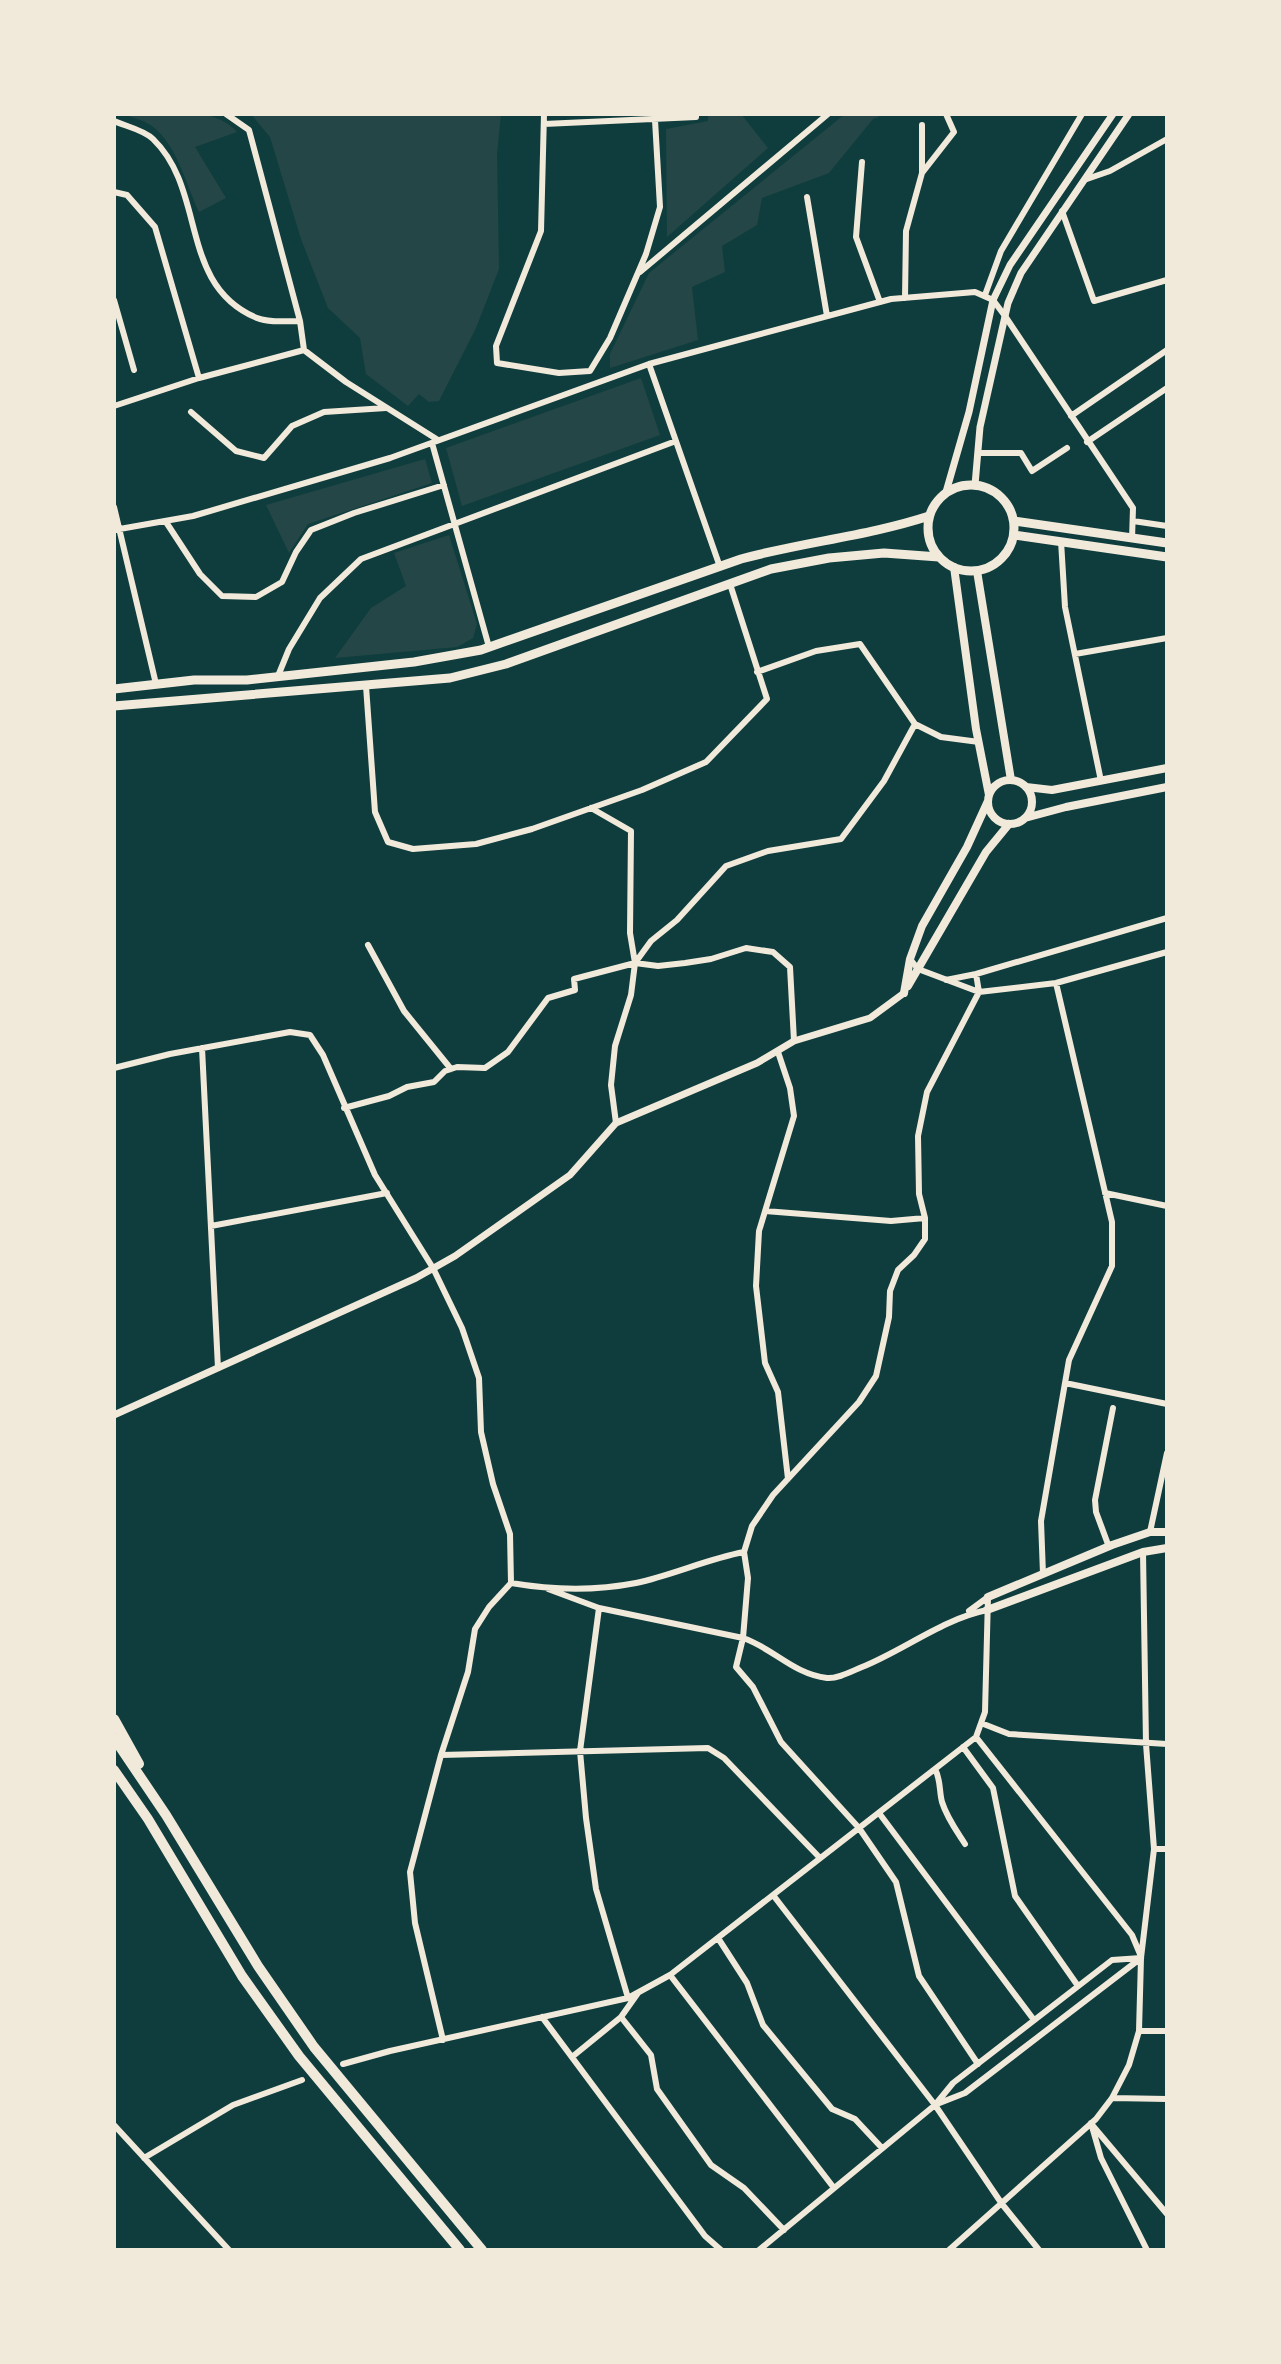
<svg xmlns="http://www.w3.org/2000/svg" width="1281" height="2364" viewBox="0 0 1281 2364" font-family="'Asap Condensed',sans-serif">
	<style>
		.green { fill: #244646 }
		.lines { fill: none; stroke-linecap: round; stroke-linejoin: round }
		.minor { stroke: #f1e9da; stroke-width: 6 }
		.tertiary { stroke: #f1e9da; stroke-width: 7 }
		.secondary { stroke: #f1e9da; stroke-width: 8 }
		.primary { stroke: #f1e9da; stroke-width: 9 }
		.trunk { stroke: #f1e9da; stroke-width: 10 }
	</style>
	<rect width="100%" height="100%" fill="#0f3d3e"/>
	<path class="green" d="M122,114C157,114 212,103 237,132L195,147L226,198L199,212C186,184 177,145 152,126C144,120 131,117 122,114Z
		M251,114H501L497,154L499,269L476,328L439,401L429,402L419,394L408,406L366,374L360,338L328,308L301,239L270,137Z
		M708,114H741L768,148L667,237L666,129L708,121Z
		M845,114H885L873,119L829,173L762,198L757,225L722,246L725,272L692,287L698,340L610,368V354L649,273Z
		M641,378L660,435L462,506L446,448Z
		M425,459L432,483L308,524L289,553L266,505Z
		M449,535L477,624L473,638L457,647L335,658L371,608L406,586L394,553Z"/>
	<g class="lines">
		<path class="minor" d="M226,114L249,130L300,321L304,350L346,382L438,440
			M544,114L541,231L496,346L497,363L559,373L590,371L610,338L646,254L660,207L655,120
			M114,121C125,126 144,130 153,139C207,191 178,285 257,318C269,323 287,321 300,321
			M544,124L696,117V114
			M922,125V173
			M862,162L856,237L880,302
			M1084,180L1110,171L1167,139
			M114,192L127,195L155,227L199,378
			M807,197L827,316
			M1062,211L1094,301L1167,280
			M640,272L828,114
			M985,295L1001,251L1082,114
			M905,298L906,231L922,173L954,132L946,114
			M114,300L134,370
			M649,364L720,567
			M114,406L199,378L304,350
			M191,412L236,451L264,458L292,426L324,412L386,408
			M1071,416L1167,350
			M1087,442L1167,388
			M432,443L489,647
			M978,453H1021L1032,471L1067,448
			M114,507L156,684
			M1133,521L1167,526
			M166,522L200,574L222,596L256,597L282,582L296,552L311,530L354,513L444,485
			M114,530L193,516L390,458L649,364L891,299L975,292L993,300L1005,316L1133,508L1132,539
			M1061,541L1065,607L1101,781
			M1075,654L1167,638
			M757,672L816,651L860,644L915,724L941,737L979,742
			M278,676L289,649L320,598L361,559L676,441
			M366,686L375,812L388,842L413,849L476,844L532,829L642,790L706,762L767,699L730,584
			M591,808L631,831L630,933L635,963L631,995L615,1046L611,1085L616,1123
			M368,945L404,1011L451,1069
			M910,959L918,969L979,992L1056,983L1167,952
			M635,963L651,941L677,920L726,866L768,851L841,839L884,781L915,724
			M976,974L979,992L927,1092L918,1136L919,1194L925,1218V1239L914,1255L898,1270L890,1291L889,1317L876,1376L859,1402L773,1495L752,1526L744,1552L748,1578L743,1638L736,1667L753,1687L781,1742L859,1828L896,1882L919,1976L978,2064
			M946,980L976,974L1167,918
			M202,1048L218,1368
			M778,1052L790,1088L794,1116L759,1231L756,1286L765,1363L778,1392L788,1479
			M114,1068L170,1054L290,1032L310,1035L323,1055L375,1175L433,1268L462,1328L479,1378L481,1432L493,1484L510,1534L511,1583L489,1607L475,1629L468,1672L441,1755L410,1872L415,1923L443,2040
			M344,1108L389,1096L407,1087L434,1082L445,1071L457,1067L485,1068L508,1052L548,998L575,990L574,979L635,963L658,966L685,963L711,959L746,948L773,952L790,967L794,1041
			M1105,1193L1167,1206
			M765,1211L891,1221L925,1218
			M211,1226L387,1193
			M1065,1383L1167,1404
			M1150,1532L1167,1453
			M1109,1547L1096,1512L1095,1500L1113,1408
			M1043,1574L1041,1521L1069,1360L1112,1266V1222L1056,983
			M511,1583C552,1590 595,1591 636,1583C673,1575 707,1559 744,1552
			M548,1589L599,1608L743,1638C773,1648 793,1674 827,1678C838,1679 852,1671 862,1667C904,1650 943,1619 987,1610
			M599,1608L580,1751L586,1818L596,1889L628,1998
			M969,1611L988,1597
			M981,1723L1009,1734L1167,1744
			M976,1737L1132,1935L1140,1954
			M963,1747L993,1788L1015,1896L1078,1986
			M441,1755L708,1748L724,1758L820,1858
			M935,1769C941,1780 939,1791 942,1802C947,1818 956,1830 965,1844
			M879,1813L1034,2020
			M1154,1849H1167
			M773,1895L935,2105L1002,2204L1039,2250
			M718,1938L747,1983L763,2025L832,2109L855,2119L882,2148
			M670,1975L834,2188
			M542,2017L705,2236L721,2250
			M621,2017L651,2055L657,2089L711,2165L744,2188L784,2230
			M1139,2031H1167
			M572,2057L621,2017L638,1993
			M343,2064L390,2051L628,1998L670,1975L976,1737L985,1712L988,1597
			M1112,2098L1167,2099
			M937,2104L965,2093L1141,1958
			M1091,2123L1101,2158L1147,2250
			M114,2125L229,2250
			M1093,2126L1167,2214
			M144,2158L233,2105L302,2080
			M759,2250L935,2105L953,2083L1112,1960L1141,1958
			M949,2250L1096,2119L1112,2098L1129,2065L1139,2031L1141,1958L1154,1849L1146,1744L1143,1552"/>
		<path class="tertiary" d="M975,485L980,427L1008,303L1021,273L1129,114
			M946,492L969,412L993,300L1010,265L1113,114
			M114,1415L416,1278L455,1256L570,1175L616,1123L757,1063L794,1041L870,1018L904,993"/>
		<path class="secondary" d="M954,567L976,729L989,795
			M977,571L1011,780
			M988 802a22 22 0 1 1 44 0a22 22 0 1 1-44 0Z
			M1026,787L1052,790L1167,768
			M1025,818L1066,807L1167,787
			M908,986L986,852L1009,824
			M904,993L910,959L922,926L967,847L988,801
			M988,1597L1112,1545L1150,1532H1167
			M987,1610L1143,1552L1167,1548"/>
		<path class="primary" d="M928 528a43 43 0 1 1 86 0a43 43 0 1 1-86 0Z
			M1014,521L1167,543
			M1014,535L1167,557
			M114,689L194,680H247L414,662L481,650L741,559C803,542 868,536 929,516
			M114,706L450,678L506,664L771,569L829,558L884,553L939,557"/>
		<path class="trunk" d="M114,1719L139,1764
			M114,1738L166,1815L258,1966L314,2047L482,2250
			M114,1770L148,1819L242,1976L299,2056L460,2250"/>
	</g>
	<rect width="1281" height="2364" fill="none" stroke="#f1e9da" stroke-width="232"/>
</svg>
